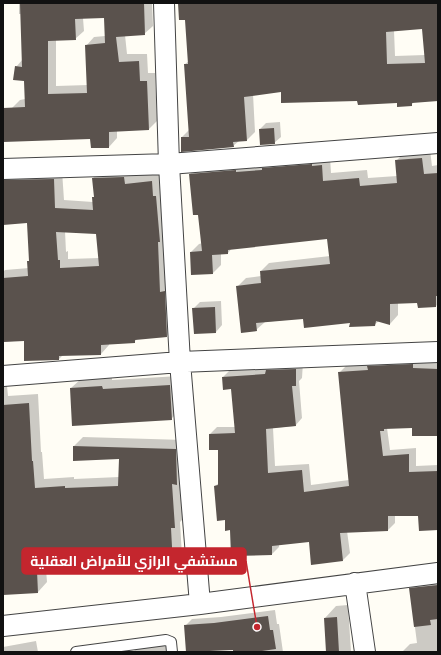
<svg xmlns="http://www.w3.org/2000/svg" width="441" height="655" viewBox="0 0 441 655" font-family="'Times New Roman',Cairo,serif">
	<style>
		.shadow { fill: #0003; fill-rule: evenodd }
		.building { fill: #5a524d; fill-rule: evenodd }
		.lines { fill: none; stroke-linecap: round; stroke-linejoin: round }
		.service-casing { stroke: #444; stroke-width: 12 }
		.minor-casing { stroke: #444; stroke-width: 22 }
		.service { stroke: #fff; stroke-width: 10 }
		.minor { stroke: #fff; stroke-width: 20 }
		.leader { fill: none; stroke: #c4262e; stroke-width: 1.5 }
		.callout-dot { fill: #c4262e; stroke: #fff; stroke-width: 1.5 }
		.callout { fill: #c4262e; stroke: #c4262e; stroke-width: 1.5 }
		.callout-label { font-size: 14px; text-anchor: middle; font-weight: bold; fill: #fff }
	</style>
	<rect width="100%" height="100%" fill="#fffdf5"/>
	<path class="shadow" d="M3,3H152L153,26L144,34L125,35L127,54H147L148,73H155L157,121L149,129L117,131V138L109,147L91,137L12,108L20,100L25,99V80L16,67L23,59L21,14H19V3L3,4ZM105,17V36L94,37L86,46L88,85L56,86V40L75,39L84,31L83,18Z
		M179,3H438V100L415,101L411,105L398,102L358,100L282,91L253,94L255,132L247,140L239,141L233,146L182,137L190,129L185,64L189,61L186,19ZM423,28L425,55L395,56L394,30Z
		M280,122L281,137L274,143L260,129L266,123Z
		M430,150L432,166L438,165V304L436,306L418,302H398V315L390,324L379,321L374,325L304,318L265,322L256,330L237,287L246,278L261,276V271L269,263L330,256L328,237L232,248L228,253H221V265L213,273L191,252L199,244L203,243L199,214L190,174L198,166L330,157L331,173L367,170L368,178L397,176L396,161L405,152Z
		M133,169V176L160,173L175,328L166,337L138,338L134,342L109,344V345L101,354L63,355L59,359L25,340L3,342V272L5,270L29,268L28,262L30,260L28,222L3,224V170L62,171L64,200L93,202V198L95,196L93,178L102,170ZM65,231L97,233L99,258L68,259V251L66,252Z
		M221,301L222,325L216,332L193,309L200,302Z
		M303,362L302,378L299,381L302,418L295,426L273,428L275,466L309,464L311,485L349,480L339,373L346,366L438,362V435L413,427L387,428L390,450L416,448V466L438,465V529L419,515H395V523L388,530L347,531L350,553L343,560L310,541L279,544V547L272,554L232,555L231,529L226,519L215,486L219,483V449L210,434L217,427H236L232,388L224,389L223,377L230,370Z
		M3,373L6,376L8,396L38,394L41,452H42L44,479L74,477V479L119,477L120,458L74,460V446L83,437L185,440L184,518L180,522L182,556L173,565L119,570V565L46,569L47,582L38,592L3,594Z
		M179,376L181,409L171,419L71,388L81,379L112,377V380Z
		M438,577V652H402L410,644L417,643L410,589L419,579Z
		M348,605L351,652H327L325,618L336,606Z
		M275,610L277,624H279L283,652H234V648L185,626L192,619L221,617Z
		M170,638L173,652H133L143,642Z
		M36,641L38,652H3V647Z"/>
	<path class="building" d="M20,3H144L145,35L116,37L119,62L139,61L140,81H147L149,130L109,132V148H91L90,139L3,142V108L25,107L24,81L13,80L15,66L22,67ZM104,18L105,43L85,45L87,93L48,94V41L76,40L75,19Z
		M178,3H438V101L412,103V106L397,107V103L358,105L357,101L281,103V92L244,97L247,141L233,142L234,147L181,152V137H189L184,64H188L185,20H179ZM422,29L425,63L387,64L386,32Z
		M274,128L275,144L260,145L259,129Z
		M422,158L424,174L438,173V296H436V307L418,308L417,303L390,304V325L376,321L375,326L349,327L350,323L304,328L303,319L256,323L257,331L241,333L236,286L261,283L260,271L330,264L327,239L228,250V254L212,255L213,274L191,275L190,252L202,251L198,215H193L189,174L236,170V172L262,170V168L312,164V166L322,165L323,181L359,178L360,186L397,183L395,160Z
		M124,177L125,184L152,181L153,196H156L160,242H158L160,292L165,291L167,337L135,340V343L101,345V355L59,356V360L24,361V341L3,342V278L28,276L27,261H29L27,223L3,225V180L54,179L55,208L93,210L92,197H94L92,178ZM56,232L96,234L99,266L60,268V260H58Z
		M215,307L216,333L194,334L192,308Z
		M413,364V368L438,369V436H412V428L384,429V431H380L383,456L409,454V472L438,471V530L419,531L418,516H388V531L340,533L343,561L311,565L309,542L272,546V555L231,556L230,530L225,531V520L217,521L214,486L218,485V450H209V434L235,433L231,389L223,390L222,377L265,374L266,370L296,369V386H292L296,426L266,429L268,473L302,470L304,492L349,486L338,372L368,370L367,366Z
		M170,385L172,420L72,426L70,388L102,386L103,389Z
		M29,403L32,461H33L35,488L65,486V488L118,486L119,459L73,461V446L176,449L177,485L172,484L175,528H171L173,566L118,571V566L37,571L38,593L3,595V405Z
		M438,585V619L430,620L431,625L414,627L409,588Z
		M268,616L270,630H273L276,649L255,652H233V650L186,652L184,625L214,623Z
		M337,617L339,652H326L324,618Z"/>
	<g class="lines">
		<g class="service-casing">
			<path id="service" d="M76,652L166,640L171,642L172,652"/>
		</g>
		<g class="minor-casing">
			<path id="minor" d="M164,3L169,164L180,362L200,604
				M3,169L169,164L438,143
				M3,376L180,362L438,352
				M355,583L365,652
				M3,626L200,604L438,573"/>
		</g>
		<use href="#service" class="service"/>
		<use href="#minor" class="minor"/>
	</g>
	<path class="leader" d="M257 627L246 561"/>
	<circle class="callout-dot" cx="257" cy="627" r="4"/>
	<rect class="callout" x="22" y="548" width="224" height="26" rx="4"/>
	<g class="callout-label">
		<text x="134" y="566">مستشفي الرازي للأمراض العقلية</text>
	</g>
	<rect width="441" height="655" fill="none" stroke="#111111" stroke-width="8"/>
</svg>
